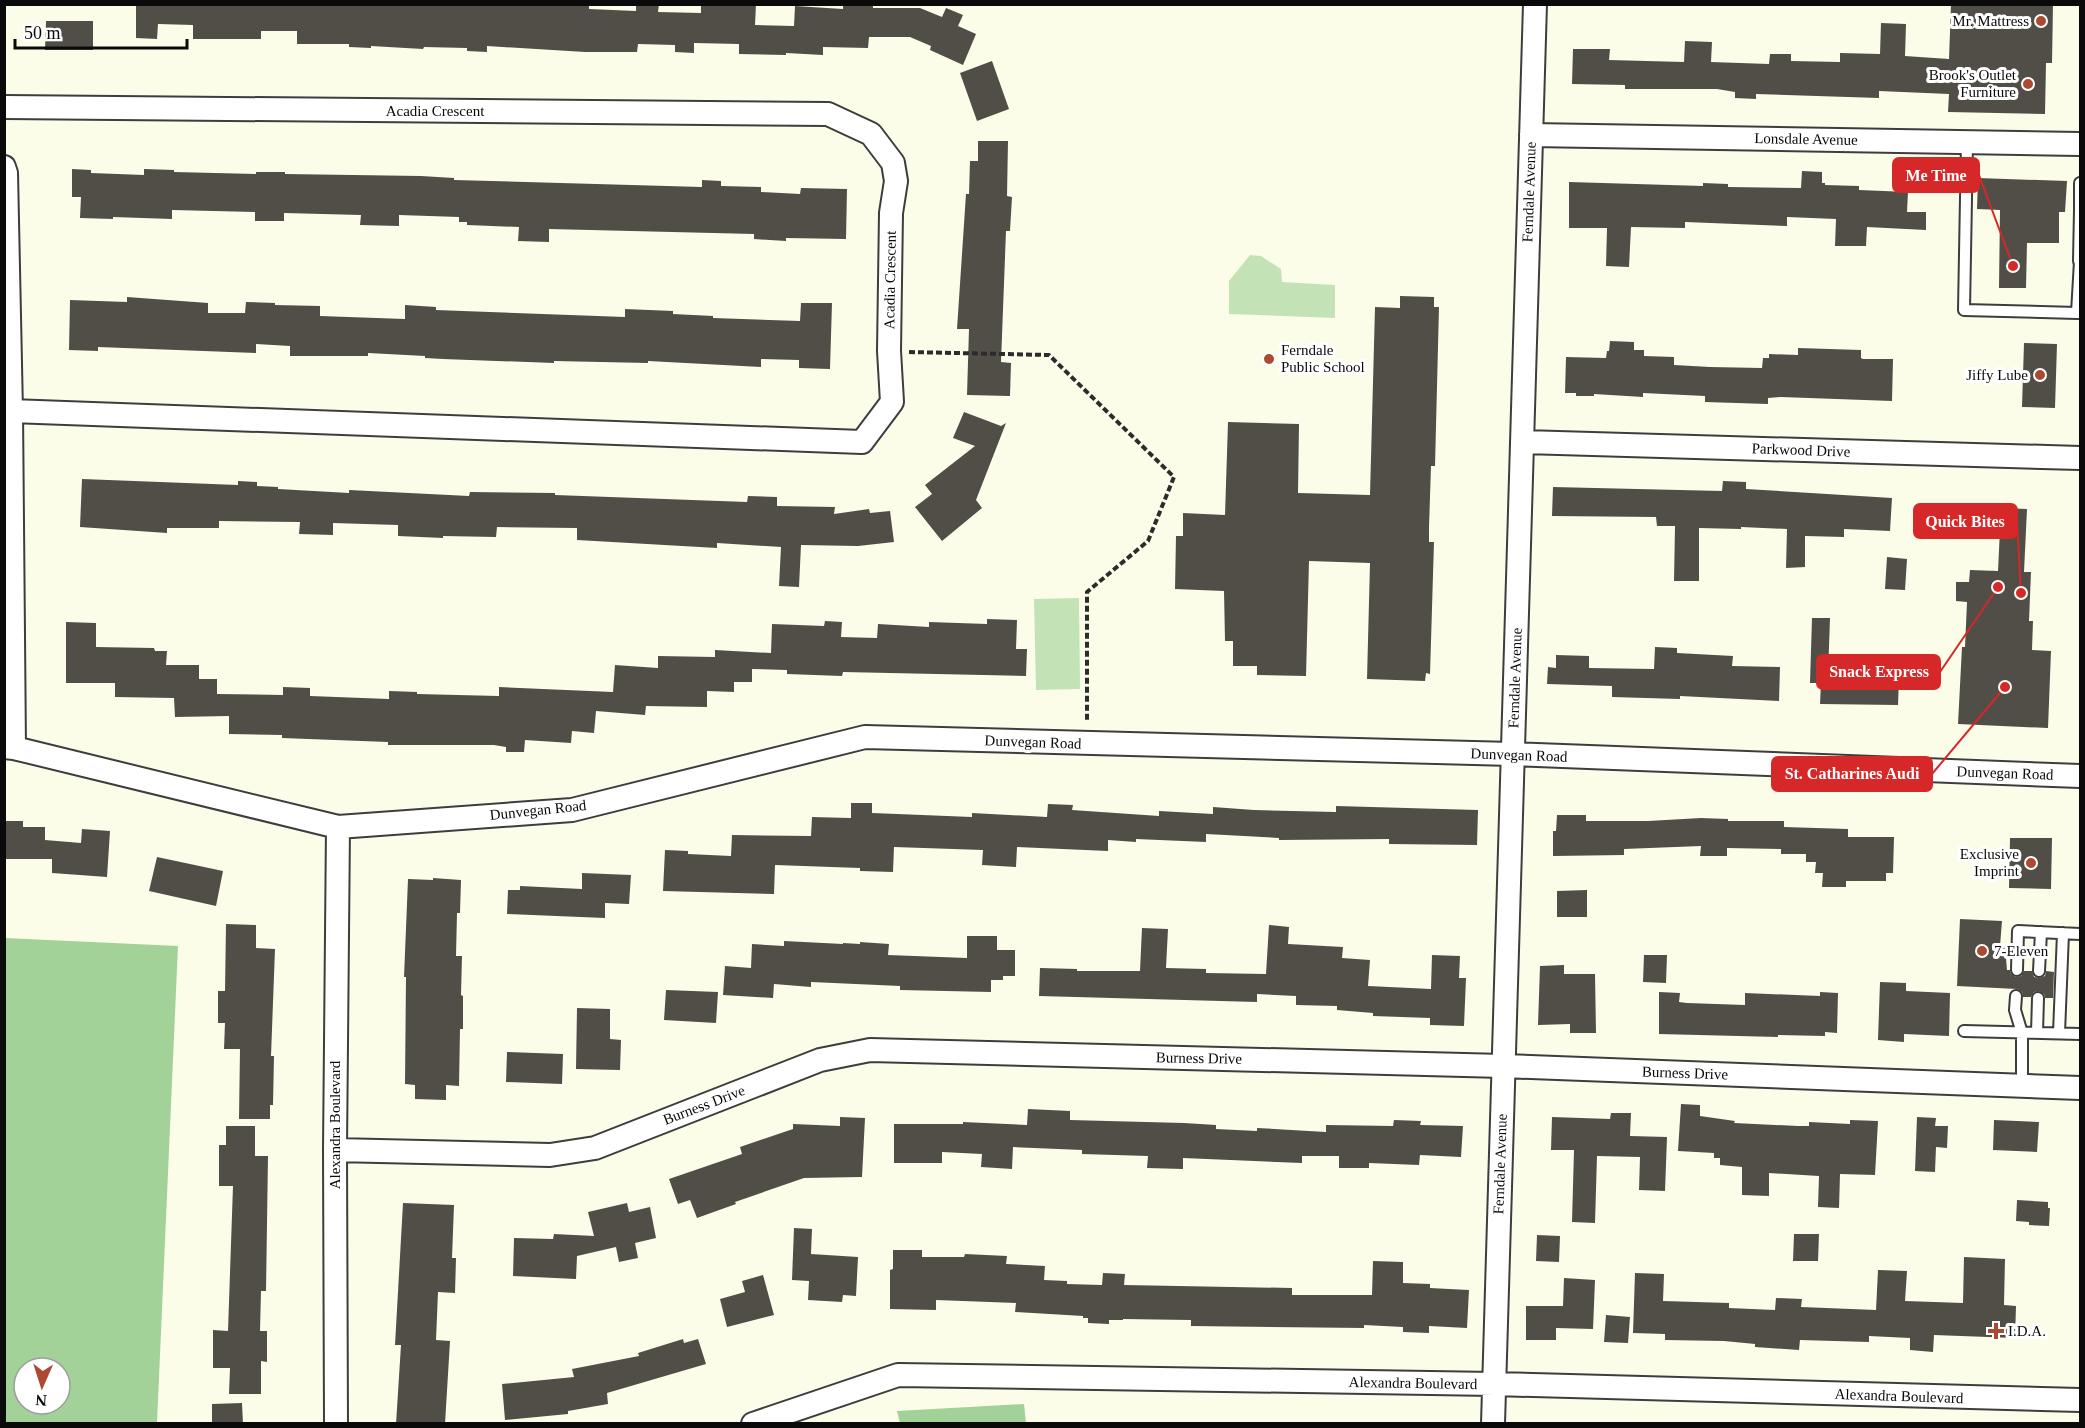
<svg xmlns="http://www.w3.org/2000/svg" width="2085" height="1428" viewBox="0 0 2085 1428" font-family="'Times New Roman',serif">
	<style>
		.green { fill: #c3e3b7 }
		.forest { fill: #a3d298; fill-rule: evenodd }
		.building { fill: #514e48 }
		.lines { fill: none; stroke-linecap: round; stroke-linejoin: round }
		.lane-casing { stroke: #3d3d3d; stroke-width: 14 }
		.street-casing { stroke: #3d3d3d; stroke-width: 26 }
		.path { stroke: #2c2c2c; stroke-width: 4; stroke-dasharray: 6 3; stroke-linecap: butt }
		.lane { stroke: #fff; stroke-width: 10 }
		.street { stroke: #fff; stroke-width: 22 }
		.poi-dot { fill: #ab4a31; stroke: #fff; stroke-width: 2 }
		.labels { text-anchor: middle; dominant-baseline: central; stroke-width: 6; stroke-linejoin: round; paint-order: stroke }
		.poi-label { font-size: 15px; fill: #0a0a0a; stroke: #fff; text-anchor: end }
		.street-label { font-size: 15px; fill: #0a0a0a; stroke: #fff }
		.leader { fill: none; stroke: #d62828; stroke-width: 2 }
		.callout-dot { fill: #d62828; stroke: #fff; stroke-width: 2 }
		.callout { fill: #d62828; stroke: #d62828; stroke-width: 2 }
		.callout-label { font-size: 16px; text-anchor: middle; font-weight: bold; fill: #fff }
	</style>
	<rect width="100%" height="100%" fill="#fcfde9"/>
	<path class="green" d="M1250,255L1261,256L1281,269L1282,282L1335,285V318L1229,314V281Z
		M1079,598L1080,689L1036,690L1034,599Z"/>
	<path class="forest" d="M5,938L178,946L157,1423H5ZM24,1368H60V1404H24Z
		M1024,1404L1026,1423H900L897,1411Z"/>
	<path class="building" d="M136,4H589V9L636,11V4H659L658,12L701,13V4H756L755,25L794,26L795,6L843,9V4H873V8H920L942,17L946,8L963,15L958,26L976,34L963,65L930,50L931,46L910,37H869L868,48L823,47V55L786,53V55L739,54V44L694,43V53L675,52V45L638,44L637,52H585L487,46V52L467,51V48L424,47L423,49L371,46V48L349,47V44H297V31H261V39H193V25L158,24L157,39L136,38Z
		M1951,4H2053L2052,63H2046L2045,114L1948,112L1949,94L1879,91V98L1756,94V99L1735,98V92L1717,89H1625V85L1572,84L1573,49H1610L1609,60L1684,62L1685,41L1712,42L1711,62L1769,64L1770,54H1791V61L1840,62V53L1880,54L1881,23L1906,24L1905,56L1949,59Z
		M46,21H93V50H45Z
		M992,61L1009,109L977,121L960,73Z
		M978,141H1008L1007,196L1012,197L1010,231H1006L1001,362L1011,363L1010,396L967,395L969,329H957L966,194H969L970,161H978Z
		M72,169L91,170V173L144,175V169L174,170V172L256,174V172H285V174L421,176L454,178V180L702,187V180L721,181V186L761,187V192L800,194L801,188L847,189L846,239L786,238V241L754,239V234L549,229V242L518,241L519,227L467,225V222H459V217L399,215V226L360,225L361,215L284,213V221H255V212L172,210V219L113,217V219L80,218L81,197H72Z
		M1802,171L1822,172V183H1825V185L1859,186V190L1908,192L1907,212H1926V230L1867,227L1866,246H1835L1836,219L1787,217V226L1685,222V228L1631,227L1629,267L1606,266L1607,228H1569V182L1703,186V183L1728,184V187L1801,188Z
		M1978,178L2067,181L2065,212H2059V243H2027L2026,288H1999L2000,210L1977,209Z
		M1400,296L1434,297V307H1439L1435,466H1431L1429,528V542H1434L1430,674L1426,673L1425,681L1367,679L1370,563L1309,561L1306,676L1257,675V666H1233V641H1225L1224,591L1175,589L1176,536H1183V513L1225,515L1228,422L1299,424L1298,493L1370,495L1375,307L1400,308Z
		M127,297L208,303V313H245L246,302L275,303V305L320,306V316L405,319V305L436,307V310L625,317V309L673,311V314L713,316V318L800,321L801,303H832L830,369L799,368V360L761,359V367L648,361V363L554,361V363L443,359L425,358V356L368,353V356H290V346L256,344V353L98,347V351L69,350L70,300L127,302Z
		M1610,341L1634,342V350H1644V356L1674,357V365L1710,367L1762,368L1763,358H1769V354L1798,355V348L1861,350V358L1863,359H1893L1892,401L1781,397L1768,398V404L1705,402V396L1643,393V397L1594,394V396H1576V393H1565L1566,357L1606,358L1607,351H1609Z
		M2024,343L2057,344L2055,408L2022,407Z
		M964,412L1001,426L1006,423L976,500L982,508L942,541L915,507L932,494L925,485L975,446L953,438Z
		M82,479L238,485V481L257,482V486L278,487V489L349,493V490L469,496L470,492L555,493V495L747,502L748,496L777,497V506L835,507L834,514L869,509L870,513L890,511L894,542L858,546L801,545L799,587L779,586L781,547L717,543V548L577,540V528L497,527L496,537L443,536V538L398,536V525L333,523V535L299,534L300,522L219,521V528H167V533L80,527Z
		M1723,481L1746,482V489L1892,498L1890,531L1844,529V537L1805,536V567L1786,568L1787,529L1741,527V529L1699,528V581H1674L1675,526H1657L1656,517L1552,516L1553,487L1722,491Z
		M2001,508L2027,509L2024,572H2031L2029,621H2033L2032,650L2051,651L2048,728L1958,724L1962,647H1965L1967,602L1956,601V582H1969L1970,570L1998,571Z
		M1887,557L1907,559L1905,590L1885,589Z
		M1812,618H1830L1828,676L1863,679L1865,677V665L1889,666V678H1899L1898,705L1820,704L1821,683H1810Z
		M987,619L1017,620L1016,649H1027L1026,676L843,672L842,676L787,674V670L752,669V682H734V692L707,691V707L646,706L645,715L596,711L594,733L572,731L571,743L525,740L524,752H506V747L494,745H388V742L282,738V735L229,734V716L175,717L174,698L115,697V683H66V622L96,623V647L154,648L155,651H167L166,665H199V679H217V694L283,695V687L310,688V696L389,699V691L417,692V694L499,696V687L613,692L615,665L658,668V656L715,657V650L771,653L772,624L824,626L825,621L842,622L841,637L877,638L878,624L929,627V622L987,624Z
		M1655,647L1677,648V653L1733,656L1732,666L1780,667L1779,701L1680,696V699L1612,697V686L1547,684L1548,667L1556,668V655L1589,656V668L1654,669Z
		M851,803H872V813L972,817V813L1047,817L1048,804L1073,805L1072,810L1159,816V811L1213,814V807L1254,810L1336,812V806L1478,810L1477,845L1389,844V839L1279,840V838L1206,834V842L1136,839V842L1108,840V851L1017,847L1016,867L982,865L983,850L894,847L893,872L860,871V868L775,865L774,894L663,891L665,850L688,851V854L731,856L732,835L811,836L812,817L851,818Z
		M1557,815H1586V821H1648L1701,818L1728,819V821H1784V827L1848,829V837H1894L1893,873H1886V881H1846V887H1822L1823,873H1815L1816,862H1806V854H1781V849L1727,848V856H1700L1701,846L1624,849V855L1553,856V831H1556Z
		M4,821H23V827H45V840L81,843L82,829L110,831L107,877L52,873V859H4Z
		M2010,838H2052L2051,889L2009,888Z
		M157,857L223,871L216,906L149,891Z
		M582,873L631,875L629,904L605,903V918L507,914L508,890H520V886L582,889Z
		M433,878L461,880L460,913H457L456,956H462L461,995L463,996V1029H460L459,1086L446,1085V1100L415,1099V1085L405,1084L406,977H404L408,879L433,880Z
		M1587,890V917H1557V891Z
		M1960,919L2002,921L2000,946H2005L2007,970H2010L2011,974L2016,977L2021,976L2024,971H2032L2034,977L2039,978L2045,976L2046,971L2054,972L2053,998H2045L2044,994L2039,991L2034,992L2031,997H2023L2022,992L2017,989L1957,986Z
		M226,924L256,925V948L275,949L271,1056H274L273,1105H270V1119H239L240,1049H224L225,1023H218V991H225Z
		M1269,925L1289,927L1288,944L1343,947L1342,958L1370,960L1368,986L1431,989L1432,955L1460,956L1459,978H1466L1464,1026L1430,1025V1018L1373,1016V1013L1337,1010V1006L1296,1005V996L1257,994V1002L1039,996L1040,968L1077,969V971H1140L1142,928L1168,929L1166,968L1206,969V973L1266,974Z
		M967,936H997V950H1015V976H1003V980H991V992L900,990V986L811,982V987L774,984L773,998L723,995L725,966L751,968L752,944L784,946V941L843,944V943L860,944V942L889,944L888,955L967,958Z
		M1644,955H1667L1666,983L1643,982Z
		M1564,965V974H1595L1596,1033H1570V1024L1538,1025L1540,966Z
		M1880,982L1906,983V991L1950,993L1949,1036L1904,1034V1042L1878,1040Z
		M666,990L718,992L716,1023L664,1020Z
		M1659,992L1680,993L1679,1002L1687,1003L1745,1005V993L1820,996V992L1838,993L1837,1033L1825,1032V1036L1778,1035V1037L1659,1034Z
		M577,1008L610,1009V1039L621,1040L620,1070L576,1069Z
		M507,1052L563,1054L562,1084L506,1082Z
		M1681,1104L1700,1105V1116L1735,1121L1734,1123L1798,1126H1809V1122L1850,1124V1120L1878,1121L1875,1175L1840,1174L1839,1208L1818,1207L1819,1176L1769,1173V1196L1742,1195V1167L1720,1165V1158H1714V1153L1678,1151Z
		M1028,1109L1070,1111V1120L1184,1123L1216,1125V1129L1257,1131V1128L1326,1132V1125L1393,1126L1394,1120L1421,1121L1420,1125L1463,1126L1461,1157L1420,1155L1419,1165L1369,1163V1168H1339V1156H1302V1163L1183,1158V1169L1147,1168L1148,1156L1082,1154V1150L1013,1147L1012,1169L981,1167L982,1154L942,1152V1163H894V1124H963V1122L1027,1125Z
		M1611,1113H1631L1630,1136L1667,1137L1665,1191L1639,1190L1640,1157L1597,1156L1595,1223L1572,1222L1574,1150H1551L1552,1117L1610,1119Z
		M840,1117L865,1118L862,1177L804,1178L735,1202L736,1204L697,1218L690,1200L678,1204L669,1179L742,1154L740,1147L793,1129V1124L840,1126Z
		M1917,1117L1936,1118L1935,1126H1948L1947,1148L1936,1147L1935,1172L1915,1171Z
		M1994,1120L2039,1122L2037,1152L1993,1150Z
		M226,1126H255V1156H268L266,1291H261L260,1331H267V1362L261,1361V1394H229L230,1368H213V1330L228,1331L233,1186H219V1145H226Z
		M2017,1200L2048,1202V1208H2050L2049,1226L2029,1225V1222L2016,1221Z
		M403,1203L454,1205L452,1258H456L455,1293L438,1292L436,1340L450,1341L445,1424H396L401,1345H395Z
		M627,1203L629,1212L650,1207L656,1238L635,1243L638,1258L619,1262L616,1247L577,1256L576,1279L513,1276L514,1238L553,1239L554,1234L594,1236L588,1212Z
		M794,1228L812,1229L811,1254L858,1257L856,1296L843,1295L842,1302L808,1300L809,1281L792,1280Z
		M1794,1234H1819L1818,1261H1793Z
		M1537,1235L1560,1236L1559,1262L1536,1261Z
		M893,1250H922V1257H964L965,1254L1007,1256L1006,1264L1045,1266L1044,1280L1067,1281V1284L1102,1285L1103,1273L1125,1274L1124,1285L1292,1288V1295H1372L1373,1261L1403,1262V1283L1430,1284V1288L1469,1290L1467,1328L1429,1326V1333L1403,1332V1327L1364,1325V1328L1191,1326V1320L1123,1319V1320H1109V1324L1088,1323V1318H1083V1316L1015,1312L1016,1303L936,1300V1310L890,1309V1270L893,1269Z
		M1964,1257L2005,1259L2004,1305L2016,1306L2015,1338L1934,1335L1933,1352L1910,1350V1338L1869,1336V1342L1800,1340L1799,1350L1755,1347V1344L1724,1341L1665,1340V1334L1633,1333L1635,1273L1664,1274L1663,1301L1729,1303V1308L1775,1310L1776,1298L1802,1299L1801,1307L1876,1310L1878,1270L1907,1271L1905,1301L1963,1303Z
		M763,1275L774,1315L727,1327L720,1299L745,1292L742,1281Z
		M1564,1278L1595,1280L1593,1329L1556,1328V1340H1526V1306H1563Z
		M1606,1315L1630,1317L1628,1343L1604,1342Z
		M683,1339L684,1343L698,1339L706,1364L607,1393L608,1404L568,1411V1414L505,1420L502,1384L574,1377L572,1369L639,1356L638,1353Z
		M242,1403L243,1424H212V1404Z"/>
	<g class="lines">
		<g class="lane-casing">
			<path id="lane" d="M1967,142L1964,310L2077,313
				M2080,210V183
				M2079,261L2080,210
				M2080,261L2077,313H2080
				M2017,970L2018,931L2080,934
				M2039,971L2041,932
				M2016,996L2015,1010L2022,1033V1086
				M1964,1031L2080,1034
				M2037,1033L2038,998
				M2059,1033L2063,933"/>
		</g>
		<g class="street-casing">
			<path id="street" d="M4,107L828,114L871,134L893,163L896,181L891,213L889,351L892,402L862,442L11,411
				M1531,135L2080,144
				M4,167L6,173L11,411L14,748
				M1522,442L2080,458
				M4,747L14,748L338,827L572,810L865,737L1512,754L2080,776
				M335,1150L550,1155L595,1148L820,1060L870,1050L1503,1066L2080,1088
				M336,1424L335,1150L338,827
				M753,1424L898,1375L1494,1384L2080,1400
				M1493,1424L1535,4"/>
		</g>
		<path class="path" d="M909,352L1049,355L1174,477L1148,541L1087,592V722"/>
		<use href="#lane" class="lane"/>
		<use href="#street" class="street"/>
	</g>
	<g class="poi-dot">
		<circle cx="2041" cy="21" r="6"/>
		<circle cx="2028" cy="84" r="6"/>
		<circle cx="1269" cy="359" r="6"/>
		<circle cx="2040" cy="375" r="6"/>
		<circle cx="2031" cy="863" r="6"/>
		<circle cx="1982" cy="951" r="6"/>
		<path d="M1993 1322h6v6h6v6h-6v6h-6v-6h-6v-6h6z"/>
	</g>
	<g class="labels">
		<g class="poi-label">
			<text x="2029" y="21">Mr. Mattress</text>
			<text x="2016" y="75">Brook's Outlet<tspan x="2016" dy="17">Furniture</tspan></text>
			<text x="1281" y="350" text-anchor="start">Ferndale<tspan x="1281" dy="17">Public School</tspan></text>
			<text x="2028" y="375">Jiffy Lube</text>
			<text x="2019" y="854">Exclusive<tspan x="2019" dy="17">Imprint</tspan></text>
			<text x="1994" y="951" text-anchor="start">7-Eleven</text>
			<text x="2008" y="1331" text-anchor="start">I.D.A.</text>
		</g>
		<g class="street-label">
			<text x="435" y="111">Acadia Crescent</text>
			<text transform="translate(1806 139) rotate(1)">Lonsdale Avenue</text>
			<text transform="translate(1529 192) rotate(-88)">Ferndale Avenue</text>
			<text transform="translate(890 280) rotate(-89)">Acadia Crescent</text>
			<text transform="translate(1801 450) rotate(2)">Parkwood Drive</text>
			<text transform="translate(1515 678) rotate(-88)">Ferndale Avenue</text>
			<text transform="translate(1033 742) rotate(2)">Dunvegan Road</text>
			<text transform="translate(1519 755) rotate(2)">Dunvegan Road</text>
			<text transform="translate(2005 773) rotate(2)">Dunvegan Road</text>
			<text transform="translate(538 810) rotate(-6)">Dunvegan Road</text>
			<text transform="translate(1199 1058) rotate(1)">Burness Drive</text>
			<text transform="translate(1685 1073) rotate(2)">Burness Drive</text>
			<text transform="translate(704 1105) rotate(-21)">Burness Drive</text>
			<text transform="translate(335 1125) rotate(-90)">Alexandra Boulevard</text>
			<text transform="translate(1500 1164) rotate(-88)">Ferndale Avenue</text>
			<text transform="translate(1413 1383) rotate(1)">Alexandra Boulevard</text>
			<text transform="translate(1899 1396) rotate(2)">Alexandra Boulevard</text>
		</g>
	</g>
	<path class="leader" d="M2013 266L1979 175M2021 593L2017 521M1998 587L1940 672M2005 687L1932 774"/>
	<g class="callout-dot">
		<circle cx="2013" cy="266" r="6"/>
		<circle cx="2021" cy="593" r="6"/>
		<circle cx="1998" cy="587" r="6"/>
		<circle cx="2005" cy="687" r="6"/>
	</g>
	<g class="callout">
		<rect x="1893" y="158" width="86" height="34" rx="6"/>
		<rect x="1914" y="504" width="103" height="34" rx="6"/>
		<rect x="1817" y="655" width="123" height="34" rx="6"/>
		<rect x="1772" y="757" width="160" height="34" rx="6"/>
	</g>
	<g class="callout-label">
		<text x="1936" y="181">Me Time</text>
		<text x="1965" y="527">Quick Bites</text>
		<text x="1879" y="677">Snack Express</text>
		<text x="1852" y="779">St. Catharines Audi</text>
	</g>
	<rect width="2085" height="1428" fill="none" stroke="#0a0a0a" stroke-width="12"/>
	<g transform="translate(42 1386) rotate(183)"><circle r="28" fill="#ffffff" stroke="#9d9d9d" stroke-width="1.5"/>
	<path d="M0-4.5L10 22L0 15L-10 22Z" fill="#ab4a31"/>
	<text y="-9" font-size="16" font-weight="bold" text-anchor="middle" fill="#0a0a0a">N</text>
	</g>
	<path d="M15 39v9h172v-9" fill="none" stroke="#0a0a0a" stroke-width="3"/>
	<text x="24" y="39" font-size="18" fill="#0a0a0a" stroke="#ffffff" stroke-width="4.5" paint-order="stroke">50 m</text>
</svg>
